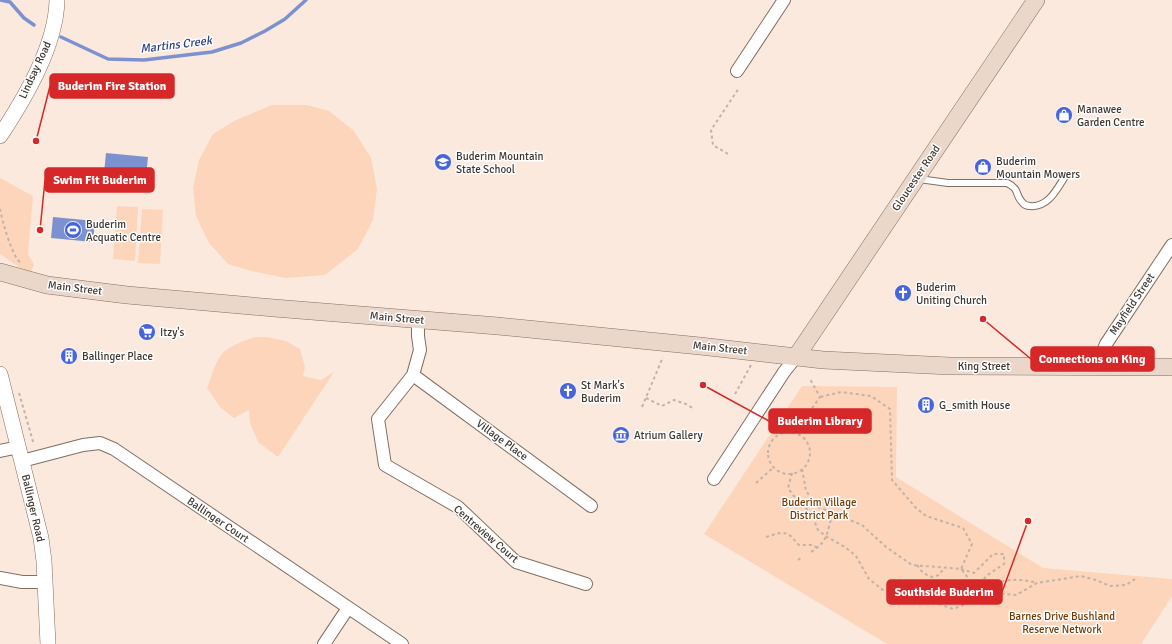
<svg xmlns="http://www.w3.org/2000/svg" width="1172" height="644" viewBox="0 0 1172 644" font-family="Signika,sans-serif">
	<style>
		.green { fill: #fcd5bb }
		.water { fill: #7c92d0 }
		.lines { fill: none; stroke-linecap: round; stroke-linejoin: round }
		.stream { stroke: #7c92d0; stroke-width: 3.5 }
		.service-casing { stroke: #836f62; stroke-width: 8 }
		.minor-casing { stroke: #836f62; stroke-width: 14 }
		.tertiary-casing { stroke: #836f62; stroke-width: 16 }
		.secondary-casing { stroke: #836f62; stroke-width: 18 }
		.path { stroke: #c2b2a8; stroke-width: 2; stroke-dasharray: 3 3; stroke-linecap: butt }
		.service { stroke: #fff; stroke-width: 6 }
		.minor { stroke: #fff; stroke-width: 12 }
		.tertiary { stroke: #fff; stroke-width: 15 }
		.secondary { stroke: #ead7ca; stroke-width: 17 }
		.labels { text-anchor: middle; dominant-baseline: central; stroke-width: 3; stroke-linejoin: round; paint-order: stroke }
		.street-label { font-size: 11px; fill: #403731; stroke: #fff }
		.poi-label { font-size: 11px; fill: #403731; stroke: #fff; text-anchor: start }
		.park-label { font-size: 11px; fill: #743a03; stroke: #fff }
		.water-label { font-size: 12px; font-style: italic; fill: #293c86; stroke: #fff }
		.leader { fill: none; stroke: #d62828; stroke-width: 1.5 }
		.callout-dot { fill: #d62828; stroke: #fff; stroke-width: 1.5 }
		.callout { fill: #d62828; stroke: #d62828; stroke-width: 1.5 }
		.callout-label { font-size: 12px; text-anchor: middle; font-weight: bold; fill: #fff }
	</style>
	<rect width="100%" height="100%" fill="#fce9dd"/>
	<path class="green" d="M272,105H307L329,111L354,131L371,158L377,189L373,220L358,249L325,275L285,278L251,271L228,264L209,243L196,216L193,188L199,160L213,134L236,120Z
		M0,178L33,196L28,254L34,265L31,272L20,268L0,254Z
		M117,206L138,207L135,261L113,259Z
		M142,209L163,210L160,264L138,263Z
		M254,337H267L286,341L300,349L305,367L303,376L321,380L334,372L278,457L258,442L250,423L249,410L234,418L220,407L207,388C211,378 216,358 225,351C233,344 245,341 254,337Z
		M802,386L897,387L896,477L1043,568L1172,579V596L1141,644H887L704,534Z"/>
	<path class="water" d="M106,153L148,157L146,177L104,173Z
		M53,217L95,221L93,242L51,238Z"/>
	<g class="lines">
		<path class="stream" d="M0,0L10,2L24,18L34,25
			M61,37L108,59L144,60L212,52L241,43L265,31L285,19L306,0"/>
		<g class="service-casing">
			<path id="service" d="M919,179L948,183H1007C1020,189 1015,195 1022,202C1024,205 1027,206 1030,206C1049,208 1058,187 1066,175"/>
		</g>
		<g class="minor-casing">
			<path id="minor" d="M737,71L784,0
				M418,319V336L420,350L413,375L378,419L385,465L458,507L516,562L586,584
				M1100,367L1101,357L1106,344L1172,245
				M413,375L591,506
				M0,451L19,447
				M22,461L83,445L100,443L114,449L402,644
				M714,479L784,372L796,357
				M0,578L22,582H45
				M324,644L348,608"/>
		</g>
		<g class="tertiary-casing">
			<path id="tertiary" d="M0,136C25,98 56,46 57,0
				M0,374L41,538L44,561L48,644"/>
		</g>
		<g class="secondary-casing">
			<path id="secondary" d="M0,272L47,285L127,295L274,308L498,326L700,346L823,360L950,366L1172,367
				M796,357L1036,0"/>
		</g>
		<path class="path" d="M728,154L713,145L711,130L739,88
			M0,209C2,220 12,257 21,263
			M19,393L34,445
			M735,394L751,365
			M646,398L662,406L674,400L686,404L694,409
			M642,407L663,357
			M768 453a21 21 0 1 1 42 0a21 21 0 1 1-42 0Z
			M795,433L820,397L810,379
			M802,469L806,491L818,507L862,525L886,547L912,565L961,569L972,544L963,528L926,516L916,508L892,480L890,409L871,396L841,392L820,397
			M792,473L788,488L793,495L811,513L818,530L827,537L845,547L856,556L869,579L883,590L914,595L953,609L979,599L1004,594L1016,595L1037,583L1081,576L1096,580L1110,586L1126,585L1135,579
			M756,483L774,467
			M766,537C774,535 782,530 789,535C793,537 795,542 799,545H812L818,548
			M811,552C830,540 826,532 833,513
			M798,560L802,557
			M917,565L923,573L932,577L939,575L944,568
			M961,569L974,573L993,554H1004V564L986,576L981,584L988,586C1004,579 1019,578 1037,583
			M962,570L975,587L979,599
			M975,587L981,584"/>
		<use href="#service" class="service"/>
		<use href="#minor" class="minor"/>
		<use href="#tertiary" class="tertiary"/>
		<use href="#secondary" class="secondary"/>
	</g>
	<defs>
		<g id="shop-disc" transform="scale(0.9)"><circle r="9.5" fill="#4765d9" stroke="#fff"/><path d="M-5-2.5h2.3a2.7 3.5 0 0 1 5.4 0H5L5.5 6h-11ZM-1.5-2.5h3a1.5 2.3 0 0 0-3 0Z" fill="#fff"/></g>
		<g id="school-disc" transform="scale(0.9)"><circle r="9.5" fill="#4765d9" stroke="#fff"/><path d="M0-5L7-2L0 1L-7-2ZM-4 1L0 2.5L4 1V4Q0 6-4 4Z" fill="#fff"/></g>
		<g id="stadium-disc" transform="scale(0.9)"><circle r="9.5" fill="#4765d9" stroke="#fff"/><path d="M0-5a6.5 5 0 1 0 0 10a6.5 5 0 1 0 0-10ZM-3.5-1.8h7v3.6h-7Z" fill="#fff"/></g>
		<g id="church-disc" transform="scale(0.9)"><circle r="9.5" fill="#4765d9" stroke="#fff"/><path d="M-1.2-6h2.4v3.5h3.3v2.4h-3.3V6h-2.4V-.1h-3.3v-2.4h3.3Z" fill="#fff"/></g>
		<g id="supermarket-disc" transform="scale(0.9)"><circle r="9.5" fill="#4765d9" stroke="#fff"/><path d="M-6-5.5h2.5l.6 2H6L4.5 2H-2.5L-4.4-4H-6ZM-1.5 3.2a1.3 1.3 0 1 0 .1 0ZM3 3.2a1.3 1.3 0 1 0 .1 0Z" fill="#fff"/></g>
		<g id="building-disc" transform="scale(0.9)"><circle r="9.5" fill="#4765d9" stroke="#fff"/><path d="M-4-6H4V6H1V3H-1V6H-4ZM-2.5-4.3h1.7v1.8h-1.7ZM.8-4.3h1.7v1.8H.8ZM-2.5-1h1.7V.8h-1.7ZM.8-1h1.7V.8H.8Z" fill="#fff"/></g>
		<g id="museum-disc" transform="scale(0.9)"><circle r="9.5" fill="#4765d9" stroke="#fff"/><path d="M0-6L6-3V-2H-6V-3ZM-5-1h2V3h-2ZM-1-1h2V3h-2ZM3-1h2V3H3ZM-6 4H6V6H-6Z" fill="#fff"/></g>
	</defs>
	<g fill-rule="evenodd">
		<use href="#shop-disc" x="1064" y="115"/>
		<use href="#school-disc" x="443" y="162"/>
		<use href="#shop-disc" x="983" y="167"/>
		<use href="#stadium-disc" x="73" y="230"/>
		<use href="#church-disc" x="903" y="293"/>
		<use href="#supermarket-disc" x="147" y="332"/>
		<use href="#building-disc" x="69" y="356"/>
		<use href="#church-disc" x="568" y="391"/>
		<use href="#building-disc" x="926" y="405"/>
		<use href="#museum-disc" x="621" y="435"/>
	</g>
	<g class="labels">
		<g class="street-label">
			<text transform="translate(35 70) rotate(-65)">Lindsay Road</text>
			<text transform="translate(916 178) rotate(-56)">Gloucester Road</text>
			<text transform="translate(75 288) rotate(7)">Main Street</text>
			<text transform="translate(1132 304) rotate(-56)">Mayfield Street</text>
			<text transform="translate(397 318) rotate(5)">Main Street</text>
			<text transform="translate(720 348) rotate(6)">Main Street</text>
			<text x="984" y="366">King Street</text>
			<text transform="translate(502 440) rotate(36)">Village Place</text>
			<text transform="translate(33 508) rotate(77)">Ballinger Road</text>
			<text transform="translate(218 520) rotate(34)">Ballinger Court</text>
			<text transform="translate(486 534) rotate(41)">Centreview Court</text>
		</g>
		<g class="poi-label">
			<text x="1077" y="109">Manawee<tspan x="1077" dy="13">Garden Centre</tspan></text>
			<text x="456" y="156">Buderim Mountain<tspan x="456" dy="13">State School</tspan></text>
			<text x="996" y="161">Buderim<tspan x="996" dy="13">Mountain Mowers</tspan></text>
			<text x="86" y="224">Buderim<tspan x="86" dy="13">Acquatic Centre</tspan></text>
			<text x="916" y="287">Buderim<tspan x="916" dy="13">Uniting Church</tspan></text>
			<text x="160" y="332">Itzy's</text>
			<text x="82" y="356">Ballinger Place</text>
			<text x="581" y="385">St Mark's<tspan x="581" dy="13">Buderim</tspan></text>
			<text x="939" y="405">G_smith House</text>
			<text x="634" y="435">Atrium Gallery</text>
		</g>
		<g class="park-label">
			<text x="819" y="502">Buderim Village<tspan x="819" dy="13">District Park</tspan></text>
			<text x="1062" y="616">Barnes Drive Bushland<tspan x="1062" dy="13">Reserve Network</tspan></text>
		</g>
		<g class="water-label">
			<text transform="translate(176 45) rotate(-7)">Martins Creek</text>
		</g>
	</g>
	<path class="leader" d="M36 141L50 86M40 230L45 180M983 319L1031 359M703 385L769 421M1028 521L1002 592"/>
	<g class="callout-dot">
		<circle cx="36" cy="141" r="4"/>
		<circle cx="40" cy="230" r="4"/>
		<circle cx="983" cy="319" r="4"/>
		<circle cx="703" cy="385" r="4"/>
		<circle cx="1028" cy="521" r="4"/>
	</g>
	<g class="callout">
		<rect x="50" y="74" width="124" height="24" rx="4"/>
		<rect x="45" y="168" width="109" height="24" rx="4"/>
		<rect x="1031" y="347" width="123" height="24" rx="4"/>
		<rect x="769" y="409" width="102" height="24" rx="4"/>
		<rect x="887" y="580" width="115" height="24" rx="4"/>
	</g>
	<g class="callout-label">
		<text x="112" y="90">Buderim Fire Station</text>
		<text x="100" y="184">Swim Fit Buderim</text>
		<text x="1092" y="363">Connections on King</text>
		<text x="820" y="425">Buderim Library</text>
		<text x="944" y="596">Southside Buderim</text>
	</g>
</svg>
